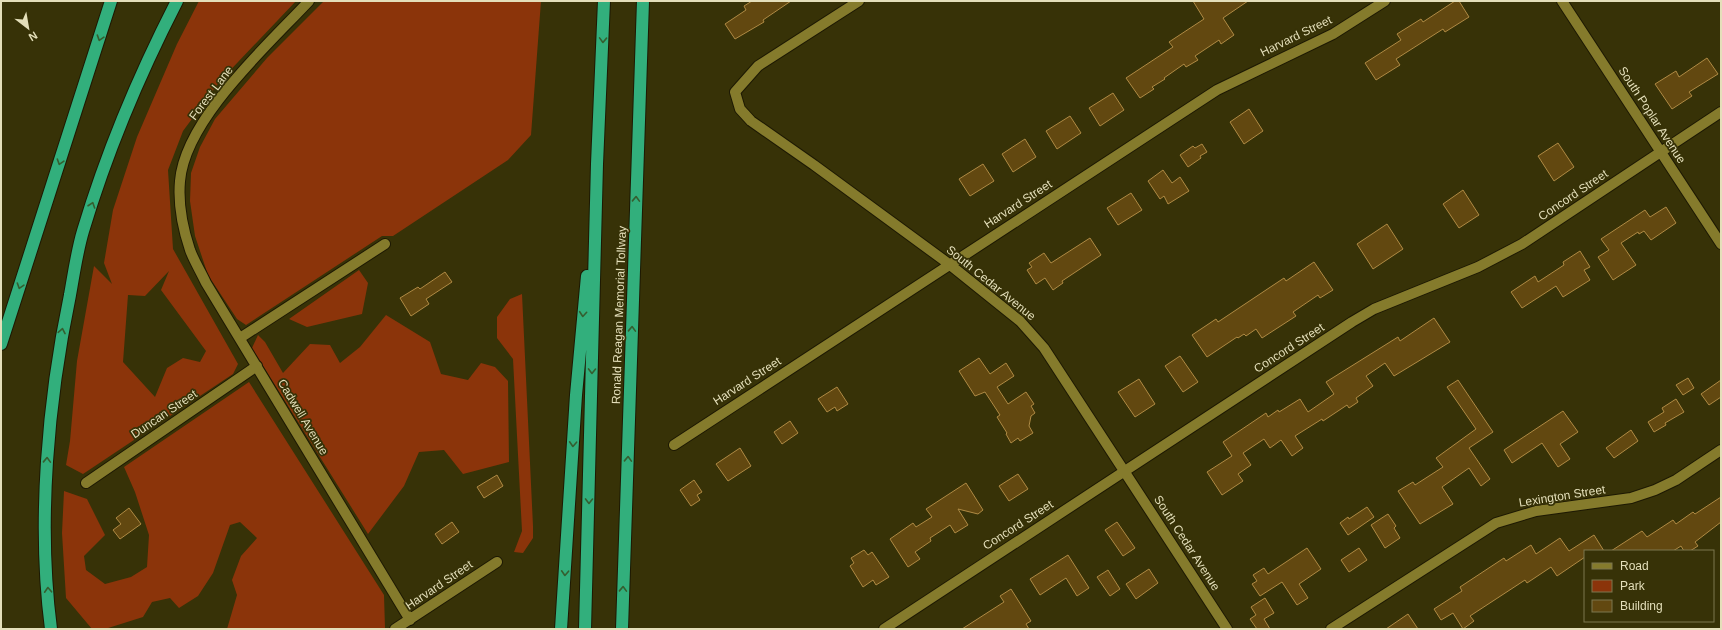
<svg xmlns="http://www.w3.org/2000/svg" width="1722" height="630" viewBox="0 0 1722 630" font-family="Helvetica,sans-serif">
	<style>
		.green { fill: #8b340a; fill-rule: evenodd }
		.building { fill: #624810; stroke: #af8a44 }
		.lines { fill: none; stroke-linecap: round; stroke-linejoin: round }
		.minor-casing { stroke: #1d1903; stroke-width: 12 }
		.motorway-casing { stroke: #1d1903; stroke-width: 14 }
		.minor { stroke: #857b2c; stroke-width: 10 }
		.motorway { stroke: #32af7c; stroke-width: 12 }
		.oneway { stroke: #355e30 }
		.labels { text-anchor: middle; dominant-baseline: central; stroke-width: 3.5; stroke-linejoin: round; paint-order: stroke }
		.street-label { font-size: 12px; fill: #e4dfba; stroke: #373207 }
	</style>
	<rect width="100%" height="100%" fill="#373207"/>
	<path class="green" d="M199,1H296L220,81L183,131L168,170L173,249L238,364L233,374L83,474L66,465L70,441L77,361L94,266L112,284L104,263L113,210L137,137L177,44ZM169,271L161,290L206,351L200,362L183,358L167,368L155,397L123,362L128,295L145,296Z
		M324,1H541L531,135L508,160L393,236H382L246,325L237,319L208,275L195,236L190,201L191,173L200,147L215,119L267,58Z
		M359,270L368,283L362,314L307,327L289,319Z
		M522,294L533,526V538L523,553L514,552L522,531L513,359L497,338V317L510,299Z
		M386,315L430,342L441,374L468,380L481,363L495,367L508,381L509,462L463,474L444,450L419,452L404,486L368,534L252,348L258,335L265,342L283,373L310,344L330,345L340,363L360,347Z
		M249,382L384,595L385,628L382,629H227L237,595L232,580L241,556L257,538L240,522L230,525L213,573L198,596L179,608L170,598L152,602L143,617L105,629H92L66,598L62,533L64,491L87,499L105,535L84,556L86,570L105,584L131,577L147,567L149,535L135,492L124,467Z"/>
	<path class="building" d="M752,1H791L763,20L764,22L735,39L725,24L746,10L744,6Z
		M1193,1H1248L1223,18L1234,35L1221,44L1219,40L1195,56L1198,60L1186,67L1184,64L1164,78L1165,79L1152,87L1154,89L1140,98L1126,78L1173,47L1169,42L1204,19Z
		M1455,1H1459L1469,17L1445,32L1443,29L1396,59L1400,65L1376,80L1365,63L1401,40L1397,34L1421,19L1423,22Z
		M1707,58L1718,74L1689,92L1692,96L1672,109L1655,84L1676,71L1679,77Z
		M1113,93L1124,110L1100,126L1089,108Z
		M1249,109L1263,131L1244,144L1230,122Z
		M1070,116L1081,133L1057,149L1046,131Z
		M1025,139L1036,157L1013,172L1002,154Z
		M1558,143L1574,167L1554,181L1538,156Z
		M1202,144L1207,152L1200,156L1201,158L1188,167L1180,155L1193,146L1195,148Z
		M983,164L994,181L970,196L959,179Z
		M1163,170L1172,183L1180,177L1189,191L1168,204L1164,196L1160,199L1148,181Z
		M1463,190L1479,215L1459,228L1443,204Z
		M1131,193L1142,210L1118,225L1107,208Z
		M1666,207L1676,223L1651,240L1644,231L1639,234L1638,232L1621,243L1636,265L1613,280L1598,257L1609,250L1601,239L1645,210L1650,217Z
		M1387,224L1403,249L1373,269L1357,244Z
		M1090,238L1101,255L1062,281L1063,283L1053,290L1045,278L1036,284L1027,270L1032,267L1029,263L1044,253L1051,263Z
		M1580,251L1590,267L1584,270L1590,280L1563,297L1556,286L1522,308L1511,292L1535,276L1538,282L1564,265L1563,262Z
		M1314,262L1333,290L1320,298L1318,295L1293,312L1296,316L1262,338L1256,329L1246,336L1244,334L1238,338L1237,337L1207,357L1192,335L1216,319L1218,322L1284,278L1286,281Z
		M445,272L452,282L426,299L429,304L411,316L400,298L418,287L420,289Z
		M1434,318L1450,342L1394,376L1385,363L1366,376L1373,386L1356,398L1358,402L1349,408L1347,405L1323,421L1322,419L1295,436L1303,448L1292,456L1281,440L1270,448L1264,439L1243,453L1251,465L1238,474L1243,481L1222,495L1207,472L1232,456L1223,442L1266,413L1268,417L1278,410L1279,412L1300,399L1308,412L1334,394L1326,382L1398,337L1400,341Z
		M1180,356L1198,382L1183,392L1165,366Z
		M979,358L990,374L1006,363L1014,376L997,387L1008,404L1026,392L1034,404L1031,406L1035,413L1031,416L1029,426L1033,433L1020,441L1018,438L1011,443L1006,434L1007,433L997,417L1000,415L985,392L975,396L959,371Z
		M1688,378L1694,388L1683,395L1676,385Z
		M1139,379L1155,404L1135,417L1118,392Z
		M1458,380L1493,432L1469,448L1490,479L1481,486L1469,468L1442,487L1453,504L1420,524L1398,491L1413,482L1415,485L1443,467L1436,458L1476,429L1447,387Z
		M1721,380V397L1709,405L1701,394Z
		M837,387L848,404L837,411L835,407L827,412L818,399Z
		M1676,399L1684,412L1665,423L1666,425L1654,432L1648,422L1664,412L1662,408Z
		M1563,411L1578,432L1560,444L1570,459L1558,467L1542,443L1512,463L1504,450Z
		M790,421L798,433L782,444L774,432Z
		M1631,430L1638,441L1614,458L1606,448Z
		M740,448L751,466L728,481L716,464Z
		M1018,474L1028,489L1009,501L999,486Z
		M497,475L503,486L484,498L477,487Z
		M694,480L702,492L697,495L700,500L691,506L680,490Z
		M966,483L983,510L978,514L958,509L968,525L955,533L950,525L930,538L931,541L915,552L920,559L908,567L890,539L913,523L916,527L932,517L926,509Z
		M1721,497V522L1695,542L1698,546L1690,551H1684L1681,546L1673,551H1611L1642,531L1647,537L1673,520L1676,524L1693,512L1695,514Z
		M1367,507L1374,517L1348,535L1340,523L1348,517L1349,519Z
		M129,508L141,524L120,539L113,530L121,524L116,518Z
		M1388,514L1396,526L1394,528L1400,538L1385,548L1371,525Z
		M452,522L459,532L442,544L435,534Z
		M1117,522L1135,548L1123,556L1105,530Z
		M1594,535L1604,551H1585V557L1557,576L1551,567L1527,583L1525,580L1470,616L1474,621L1463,629L1453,613L1441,620L1434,609L1462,591L1460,587L1504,558L1506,561L1531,545L1536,554L1560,538L1569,551Z
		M1307,548L1321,569L1299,584L1308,598L1297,605L1282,582L1260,596L1252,584L1257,581L1253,575L1264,568L1268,574Z
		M1359,548L1367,560L1349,572L1341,560Z
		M864,550L868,555L872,552L889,577L876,585L873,580L863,587L850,566L854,563L851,558Z
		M1068,555L1089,588L1077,596L1066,578L1040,595L1030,579Z
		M1149,569L1158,583L1136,599L1126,584Z
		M1108,570L1120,589L1110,596L1097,577Z
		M1011,589L1031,621L1026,624L1029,629H962L1004,602L1000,596Z
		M1265,598L1274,613L1264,619L1270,629H1257L1250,619L1256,615L1251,607Z
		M1408,614L1418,629H1386Z"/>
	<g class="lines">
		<g class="minor-casing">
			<path id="minor" d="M309,1C268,45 185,119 180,181C178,203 183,229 190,250C194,261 201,272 206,283L410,620
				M859,1L758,66L735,92L740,109L751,121L814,165L949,264L1020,321L1044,348L1227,629
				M1562,1L1721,244
				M240,338L385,244
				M674,445L1217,90L1333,34L1385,1
				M86,483L257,366
				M395,629L497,562
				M884,629L1352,322L1374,309L1478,267L1522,244L1721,112
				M1331,629L1496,523L1536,511L1631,498L1655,490L1676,480L1721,450"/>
		</g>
		<g class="motorway-casing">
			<path id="motorway" d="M1,344L111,1
				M51,629C37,522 48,400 70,295C74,273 77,251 83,231C107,151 139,75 177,1
				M561,629L576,395L587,276
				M585,629L597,164L604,1
				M622,629L643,1"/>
		</g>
		<use href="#minor" class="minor"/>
		<use href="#motorway" class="motorway"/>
	</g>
	<defs><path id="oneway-chevron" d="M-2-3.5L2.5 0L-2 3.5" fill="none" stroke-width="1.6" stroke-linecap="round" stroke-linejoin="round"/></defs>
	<g class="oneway">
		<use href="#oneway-chevron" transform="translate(100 38) rotate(108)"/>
		<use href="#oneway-chevron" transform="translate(603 40) rotate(92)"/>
		<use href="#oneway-chevron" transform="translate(60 162) rotate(108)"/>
		<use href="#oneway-chevron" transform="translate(636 199) rotate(-88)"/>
		<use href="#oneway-chevron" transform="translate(92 205) rotate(-71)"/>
		<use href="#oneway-chevron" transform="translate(20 286) rotate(108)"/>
		<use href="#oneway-chevron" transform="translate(583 314) rotate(95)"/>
		<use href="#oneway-chevron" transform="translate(632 329) rotate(-88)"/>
		<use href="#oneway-chevron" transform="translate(62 331) rotate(-79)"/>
		<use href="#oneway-chevron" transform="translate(592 371) rotate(91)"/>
		<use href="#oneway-chevron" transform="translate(573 444) rotate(93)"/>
		<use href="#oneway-chevron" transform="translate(628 459) rotate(-88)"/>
		<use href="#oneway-chevron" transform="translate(47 460) rotate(-88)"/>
		<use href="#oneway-chevron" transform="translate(589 501) rotate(91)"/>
		<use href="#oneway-chevron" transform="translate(565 573) rotate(93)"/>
		<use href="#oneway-chevron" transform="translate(623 589) rotate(-88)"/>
		<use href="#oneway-chevron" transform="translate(48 590) rotate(-93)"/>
	</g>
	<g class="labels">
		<g class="street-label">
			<text transform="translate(1296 36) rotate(-26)">Harvard Street</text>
			<text transform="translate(211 93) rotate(-53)">Forest Lane</text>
			<text transform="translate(1652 115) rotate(57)">South Poplar Avenue</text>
			<text transform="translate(1573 195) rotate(-34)">Concord Street</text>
			<text transform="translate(1018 204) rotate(-33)">Harvard Street</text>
			<text transform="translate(991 283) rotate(39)">South Cedar Avenue</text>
			<text transform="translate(619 315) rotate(-88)">Ronald Reagan Memorial Tollway</text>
			<text transform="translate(1289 348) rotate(-33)">Concord Street</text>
			<text transform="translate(747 381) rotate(-33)">Harvard Street</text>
			<text transform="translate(164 414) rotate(-34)">Duncan Street</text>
			<text transform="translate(303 417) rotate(59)">Cadwell Avenue</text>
			<text transform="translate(1562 496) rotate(-9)">Lexington Street</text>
			<text transform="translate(1018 525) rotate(-33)">Concord Street</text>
			<text transform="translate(1187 543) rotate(57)">South Cedar Avenue</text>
			<text transform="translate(439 585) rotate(-34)">Harvard Street</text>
		</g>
	</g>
	<rect width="1722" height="630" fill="none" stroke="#e4dfba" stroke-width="4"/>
	<rect x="1584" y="550" width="130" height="72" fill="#373207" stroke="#7c774f"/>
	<rect x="1592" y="563" width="20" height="6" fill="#857b2c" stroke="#7c774f"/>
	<text x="1620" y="570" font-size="12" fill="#e4dfba">Road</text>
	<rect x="1592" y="580" width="20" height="12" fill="#8b340a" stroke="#7c774f"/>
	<text x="1620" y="590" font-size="12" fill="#e4dfba">Park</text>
	<rect x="1592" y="600" width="20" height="12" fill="#624810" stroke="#7c774f"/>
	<text x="1620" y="610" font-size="12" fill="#e4dfba">Building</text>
	<g transform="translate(28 28) rotate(149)" stroke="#373207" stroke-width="3" paint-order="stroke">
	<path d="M0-3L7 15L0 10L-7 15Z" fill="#e4dfba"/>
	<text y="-6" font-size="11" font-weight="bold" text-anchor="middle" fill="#e4dfba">N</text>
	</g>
</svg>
